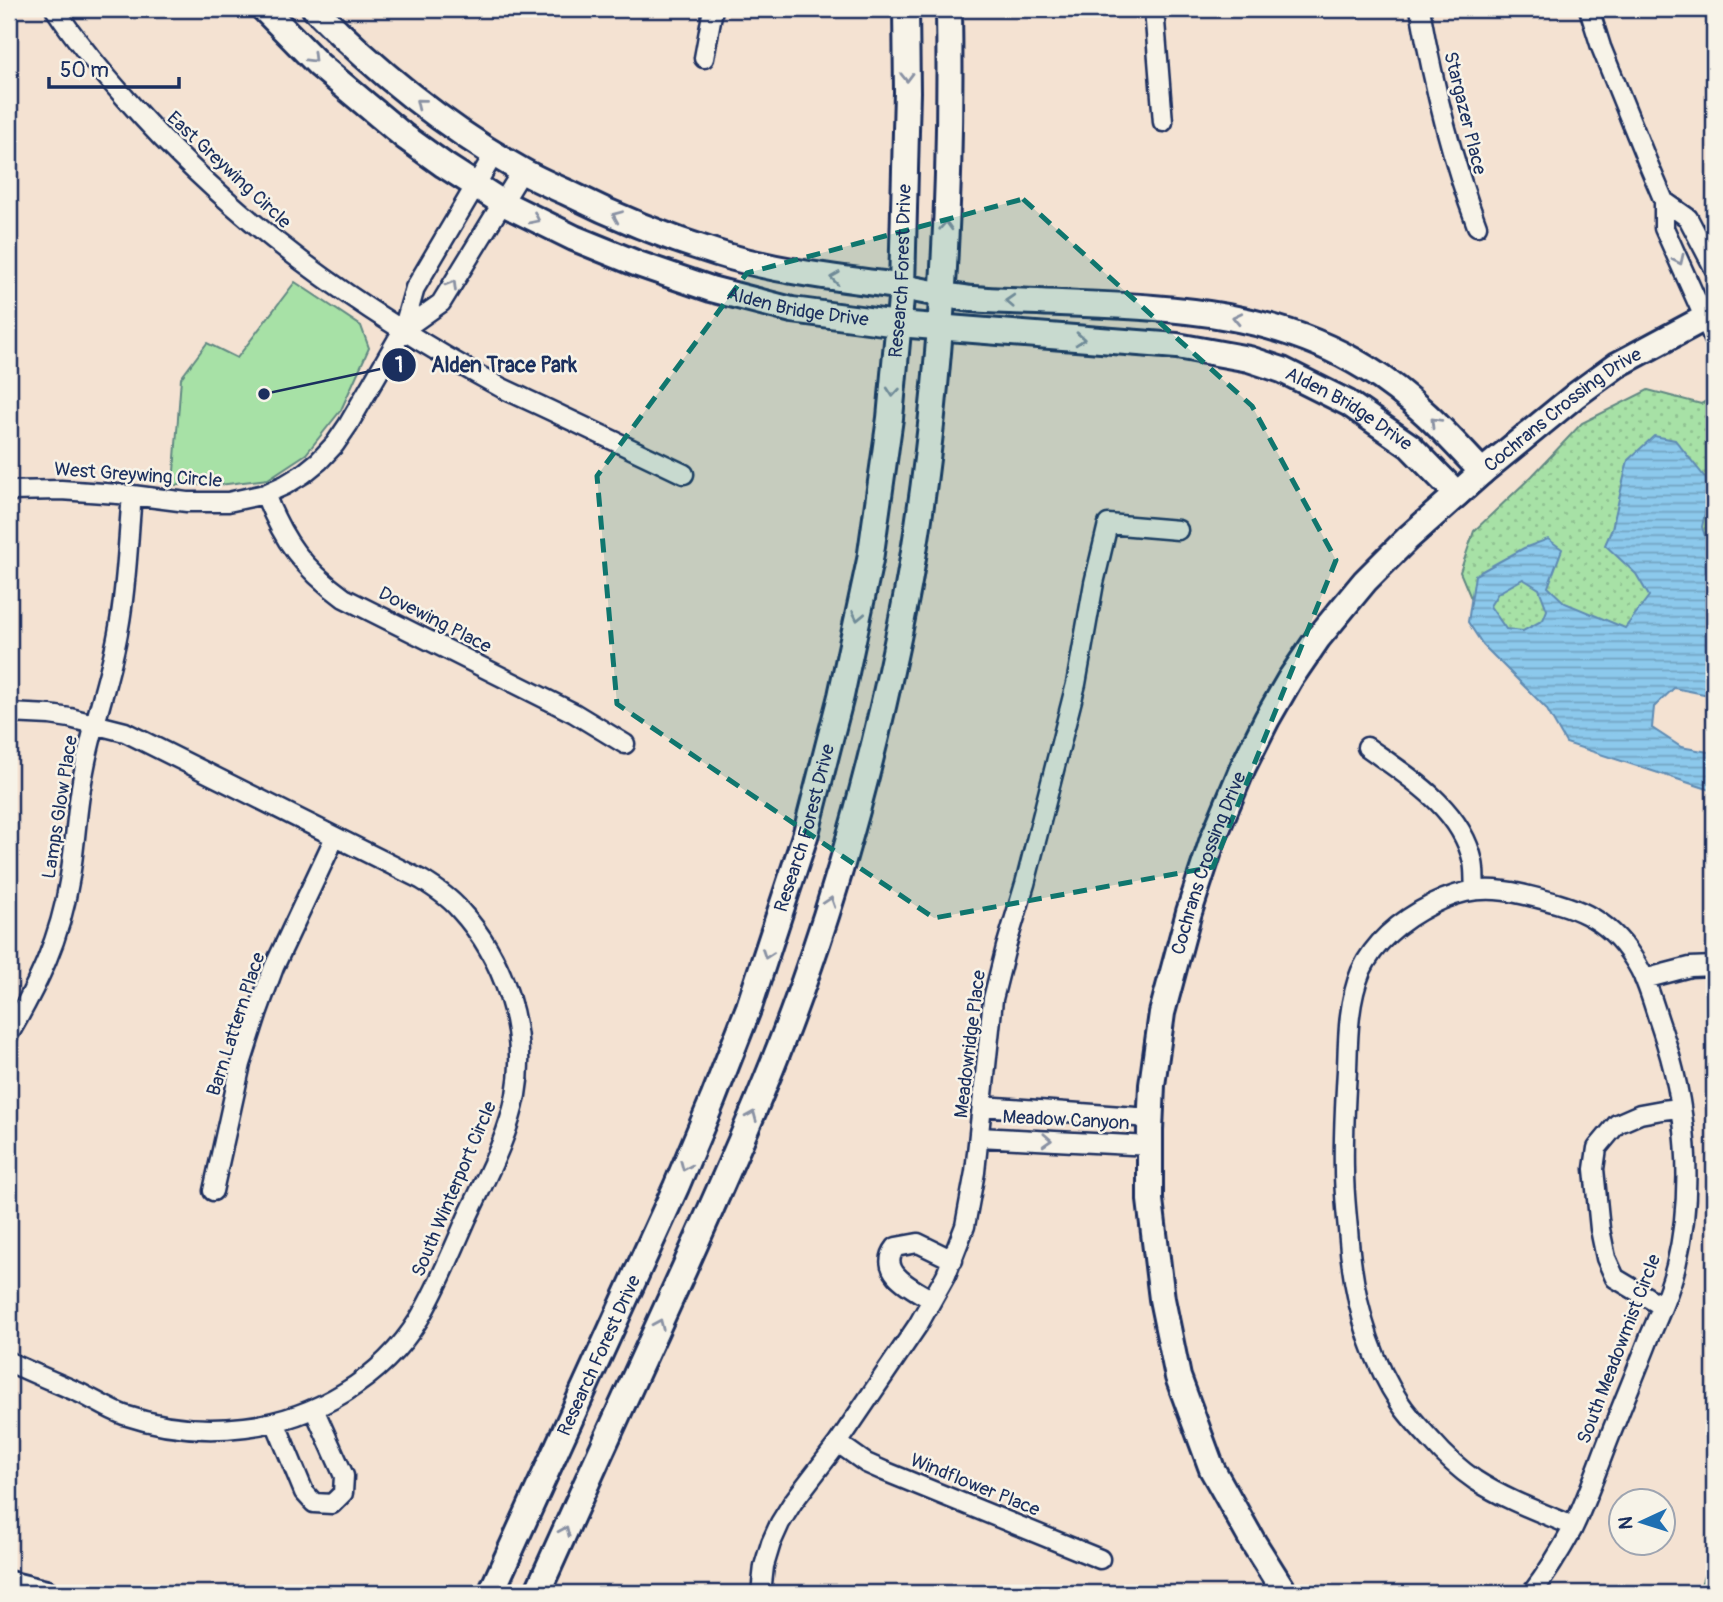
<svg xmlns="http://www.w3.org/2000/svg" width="1723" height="1602" viewBox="0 0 1723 1602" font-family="Pangolin,sans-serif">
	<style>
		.grass { fill: url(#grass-dots); stroke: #618882; stroke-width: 2 }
		.park { fill: #a7e1a6; stroke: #618882; stroke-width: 2 }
		.water { fill: url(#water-rules); stroke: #5f8bb3; stroke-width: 2; fill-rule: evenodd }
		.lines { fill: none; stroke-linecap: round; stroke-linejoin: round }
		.street-casing { stroke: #1b2f5e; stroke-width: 23 }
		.secondary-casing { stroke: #1b2f5e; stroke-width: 30 }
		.street { stroke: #f7f3e8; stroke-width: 18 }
		.secondary { stroke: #f7f3e8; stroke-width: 24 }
		.oneway { stroke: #8991a3 }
		.marked { fill: #0f766e; fill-opacity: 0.2; stroke: #0f766e; stroke-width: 5; stroke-dasharray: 14 9; stroke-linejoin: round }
		.labels { text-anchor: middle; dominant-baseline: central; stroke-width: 5; stroke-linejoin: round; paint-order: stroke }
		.street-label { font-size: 19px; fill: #1b2f5e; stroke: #f7f3e8 }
		.leader { fill: none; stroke: #1b2f5e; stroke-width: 2.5 }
		.callout-dot { fill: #1b2f5e; stroke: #f7f3e8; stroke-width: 2.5 }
		.mark-label { font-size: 21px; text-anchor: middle; font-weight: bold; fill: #fff }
		.callout-label { font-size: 21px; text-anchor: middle; font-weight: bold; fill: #1b2f5e; stroke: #f7f3e8; stroke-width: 5; stroke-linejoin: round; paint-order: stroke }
	</style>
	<defs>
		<pattern id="grass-dots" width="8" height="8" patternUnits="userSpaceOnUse" patternTransform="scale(1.75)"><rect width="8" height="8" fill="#a7e1a6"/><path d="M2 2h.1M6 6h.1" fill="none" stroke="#8fc191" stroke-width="1.8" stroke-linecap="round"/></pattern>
		<pattern id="water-rules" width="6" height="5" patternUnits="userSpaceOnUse" patternTransform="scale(1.75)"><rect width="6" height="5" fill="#8cc9ec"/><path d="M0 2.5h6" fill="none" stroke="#72a4c2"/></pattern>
	</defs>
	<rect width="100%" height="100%" fill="#f4e2d2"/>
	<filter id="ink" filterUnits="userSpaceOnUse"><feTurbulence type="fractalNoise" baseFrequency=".0143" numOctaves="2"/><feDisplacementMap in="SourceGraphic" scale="14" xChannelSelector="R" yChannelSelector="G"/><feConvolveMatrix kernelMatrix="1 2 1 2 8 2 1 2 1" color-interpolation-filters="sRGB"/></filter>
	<g filter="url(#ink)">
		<path class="grass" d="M1648,390L1701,404L1714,397V674L1506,641L1478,615L1460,572L1474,531L1532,476L1582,423Z
			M1714,1548V1593H1698Z"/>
		<path class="park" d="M295,282L361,326L369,348L341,410L306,454L268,479L219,485H173L181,378L207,343L237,358Z"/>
		<path class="water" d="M1654,436L1675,440L1711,485L1702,527L1709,548L1714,551V696L1674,688L1654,707L1652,728L1681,747L1714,753V791L1566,743L1546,708L1483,645L1468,622L1475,575L1524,548L1548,539L1562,549L1548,587L1565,603L1625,628L1649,596L1636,574L1605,545L1612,529L1628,460ZM1523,579L1539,589L1547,610L1543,620L1523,631L1506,629L1490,606L1498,593Z"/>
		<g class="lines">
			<g class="street-casing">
				<path id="street" d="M55,9C76,41 101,71 127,100C234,222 360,311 502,388C523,398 544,407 564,417C604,436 644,455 684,474
					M1154,9L1163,122
					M1420,9C1433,83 1450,155 1477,226
					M1589,9L1601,47L1647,161L1664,201V228L1714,339
					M704,58L713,9
					M1664,201L1688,218L1714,268
					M403,330L441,303L522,171
					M9,491L61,490L132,495L187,502H228L265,494L285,485L303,474L319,461L335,444L348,425L403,330L415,288L494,154
					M265,494C283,541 303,568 344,598L574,713L625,744
					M9,713L50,715L70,718L125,732L422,880C435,888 449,897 459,909C504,958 528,1029 516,1095C508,1138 485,1179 467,1218C452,1252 438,1287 419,1319C382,1379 315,1419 245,1427C204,1432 163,1428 124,1415C110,1410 96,1401 82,1394C57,1383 33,1373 9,1362
					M1367,747C1409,777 1461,808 1473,862C1475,870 1474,881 1475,889
					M1644,979L1690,967L1714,966
					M9,1034C38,984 60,939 69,882C76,845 76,808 84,771C93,722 111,676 119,627C127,583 128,538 132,495
					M982,1106L1150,1118
					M979,1137L1150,1146
					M213,1191L241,1064L258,1011L274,967L335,837
					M932,1300C914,1289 876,1272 896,1247L918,1243L953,1260
					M1662,1306L1615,1278L1606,1258L1600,1229L1594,1169L1597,1148L1617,1124L1640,1114L1662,1110L1681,1108
					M275,1422L304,1492L314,1503L332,1504L343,1493L344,1476L314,1409
					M838,1443L866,1463L884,1471L1100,1559
					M761,1593L764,1566L771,1543L780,1523L793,1502L838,1443L918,1325L946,1275L965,1226L975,1172L993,999L1006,947L1025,884L1076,684L1094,583L1108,524L1178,530
					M1532,1593C1547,1573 1560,1552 1572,1530C1589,1495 1601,1457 1616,1421C1627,1393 1639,1365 1650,1336C1660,1313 1670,1290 1676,1266C1695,1187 1687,1103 1661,1027C1653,1004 1647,978 1633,958C1605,913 1570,906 1521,894C1488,886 1463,889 1433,904C1403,919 1375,941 1361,971C1348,1002 1348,1038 1347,1070C1345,1104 1343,1137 1344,1170C1344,1190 1346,1209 1348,1229C1352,1289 1366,1352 1400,1403C1409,1417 1421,1429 1432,1441C1445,1456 1459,1469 1475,1480C1506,1500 1540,1512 1573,1526"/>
			</g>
			<g class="secondary-casing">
				<g id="secondary">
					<path id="s1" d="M264,9L319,65L405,137L444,165L503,203L574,238L638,264L711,289L792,310L898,324L1177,346L1249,359L1282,370L1348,403L1410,446L1457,494"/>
					<path d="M315,9C376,71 444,126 519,169C534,178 550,185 566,192C614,216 665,237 717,253C771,270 827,277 883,284C913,288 943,296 973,299C995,301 1017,301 1038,302C1153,308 1264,305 1366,368C1412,396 1446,433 1482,472"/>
					<path d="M9,1584L46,1593"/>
					<path id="s2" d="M491,1593L676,1187L713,1099L749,1007L806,833L841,696L870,560L890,418L902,287L907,92L906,9"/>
					<path d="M537,1593C586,1484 635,1376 685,1267C729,1168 774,1070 809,967C846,860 875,749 898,638C903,614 908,589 912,564C942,381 952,195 949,9"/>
					<path id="s3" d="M1285,1593L1253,1542L1212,1469L1178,1377L1162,1299L1150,1200V1130L1152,1085L1162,1013L1189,912L1213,839L1243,767L1267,719L1290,679L1318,638L1365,581L1408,538L1482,472L1576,395L1617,365L1714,313"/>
				</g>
			</g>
			<use href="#street" class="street"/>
			<use href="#secondary" class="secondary"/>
		</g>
		<defs><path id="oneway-chevron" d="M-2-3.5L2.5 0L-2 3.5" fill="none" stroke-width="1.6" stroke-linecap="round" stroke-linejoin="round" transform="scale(1.75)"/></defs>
		<g class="oneway">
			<use href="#oneway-chevron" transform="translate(312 58) rotate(45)"/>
			<use href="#oneway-chevron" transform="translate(907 77) rotate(89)"/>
			<use href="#oneway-chevron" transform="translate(420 103) rotate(-141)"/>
			<use href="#oneway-chevron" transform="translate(617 216) rotate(-157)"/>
			<use href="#oneway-chevron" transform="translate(535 219) rotate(26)"/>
			<use href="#oneway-chevron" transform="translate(946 226) rotate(-87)"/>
			<use href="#oneway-chevron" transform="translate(1679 260) rotate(65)"/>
			<use href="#oneway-chevron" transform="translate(835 278) rotate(-172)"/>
			<use href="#oneway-chevron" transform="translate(452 285) rotate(-59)"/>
			<use href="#oneway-chevron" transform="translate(1010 301) rotate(-177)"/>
			<use href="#oneway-chevron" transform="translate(1237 318) rotate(-167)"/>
			<use href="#oneway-chevron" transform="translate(1080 339) rotate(4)"/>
			<use href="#oneway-chevron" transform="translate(893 392) rotate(95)"/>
			<use href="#oneway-chevron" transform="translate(1435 422) rotate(-134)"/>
			<use href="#oneway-chevron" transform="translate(858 616) rotate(102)"/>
			<use href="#oneway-chevron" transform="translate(830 902) rotate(-72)"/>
			<use href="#oneway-chevron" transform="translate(767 954) rotate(109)"/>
			<use href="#oneway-chevron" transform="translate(752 1116) rotate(-67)"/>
			<use href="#oneway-chevron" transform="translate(1047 1140) rotate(3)"/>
			<use href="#oneway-chevron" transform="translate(685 1166) rotate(113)"/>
			<use href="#oneway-chevron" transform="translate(659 1324) rotate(-66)"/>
			<use href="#oneway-chevron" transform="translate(565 1531) rotate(-66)"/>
		</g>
	</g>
	<path class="marked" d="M1023,199L1252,406L1336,560L1213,867L934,918L617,704L597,476L747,273Z"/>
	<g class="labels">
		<g class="street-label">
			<text transform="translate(1465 113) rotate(76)">Stargazer Place</text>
			<text transform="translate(229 170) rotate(43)">East Greywing Circle</text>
			<text stroke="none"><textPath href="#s2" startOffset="1395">Research Forest Drive</textPath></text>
			<text stroke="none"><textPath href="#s1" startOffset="623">Alden Bridge Drive</textPath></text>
			<text stroke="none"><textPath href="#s1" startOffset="1190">Alden Bridge Drive</textPath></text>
			<text stroke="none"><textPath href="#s3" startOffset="1354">Cochrans Crossing Drive</textPath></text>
			<text transform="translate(138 475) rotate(4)">West Greywing Circle</text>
			<text transform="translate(435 620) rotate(27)">Dovewing Place</text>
			<text transform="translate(60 807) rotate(-81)">Lamps Glow Place</text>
			<text stroke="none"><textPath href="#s2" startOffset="828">Research Forest Drive</textPath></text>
			<text stroke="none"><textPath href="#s3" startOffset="766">Cochrans Crossing Drive</textPath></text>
			<text transform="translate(236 1024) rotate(-72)">Barn Lattern Place</text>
			<text transform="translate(970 1044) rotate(-83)">Meadowridge Place</text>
			<text transform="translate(1066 1120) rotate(3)">Meadow Canyon</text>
			<text transform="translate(454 1189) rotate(-67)">South Winterport Circle</text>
			<text transform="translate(1619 1349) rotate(-69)">South Meadowmist Circle</text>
			<text stroke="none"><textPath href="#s2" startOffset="261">Research Forest Drive</textPath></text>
			<text transform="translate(975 1485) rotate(22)">Windflower Place</text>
		</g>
	</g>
	<path class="leader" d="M264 394L399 365"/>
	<g class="callout-dot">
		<circle cx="264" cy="394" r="7"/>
		<circle cx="399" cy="365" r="18"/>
	</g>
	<g class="mark-label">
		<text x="399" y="372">1</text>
	</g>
	<g class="callout-label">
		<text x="504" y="372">Alden Trace Park</text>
	</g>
	<rect width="1723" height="1602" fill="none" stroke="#f7f3e8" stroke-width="35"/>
	<rect x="18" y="18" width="1688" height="1567" fill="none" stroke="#1b2f5e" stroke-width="2.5" filter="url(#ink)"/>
	<g transform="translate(1642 1522) rotate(266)"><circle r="33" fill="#f7f3e8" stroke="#9fa5b1" stroke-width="2"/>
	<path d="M0-5L12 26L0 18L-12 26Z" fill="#1f6fb2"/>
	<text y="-10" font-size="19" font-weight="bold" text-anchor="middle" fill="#1b2f5e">N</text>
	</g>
	<path d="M49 77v10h130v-10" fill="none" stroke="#1b2f5e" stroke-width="3.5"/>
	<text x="60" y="77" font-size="21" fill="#1b2f5e" stroke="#f7f3e8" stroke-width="5" paint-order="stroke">50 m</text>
</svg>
